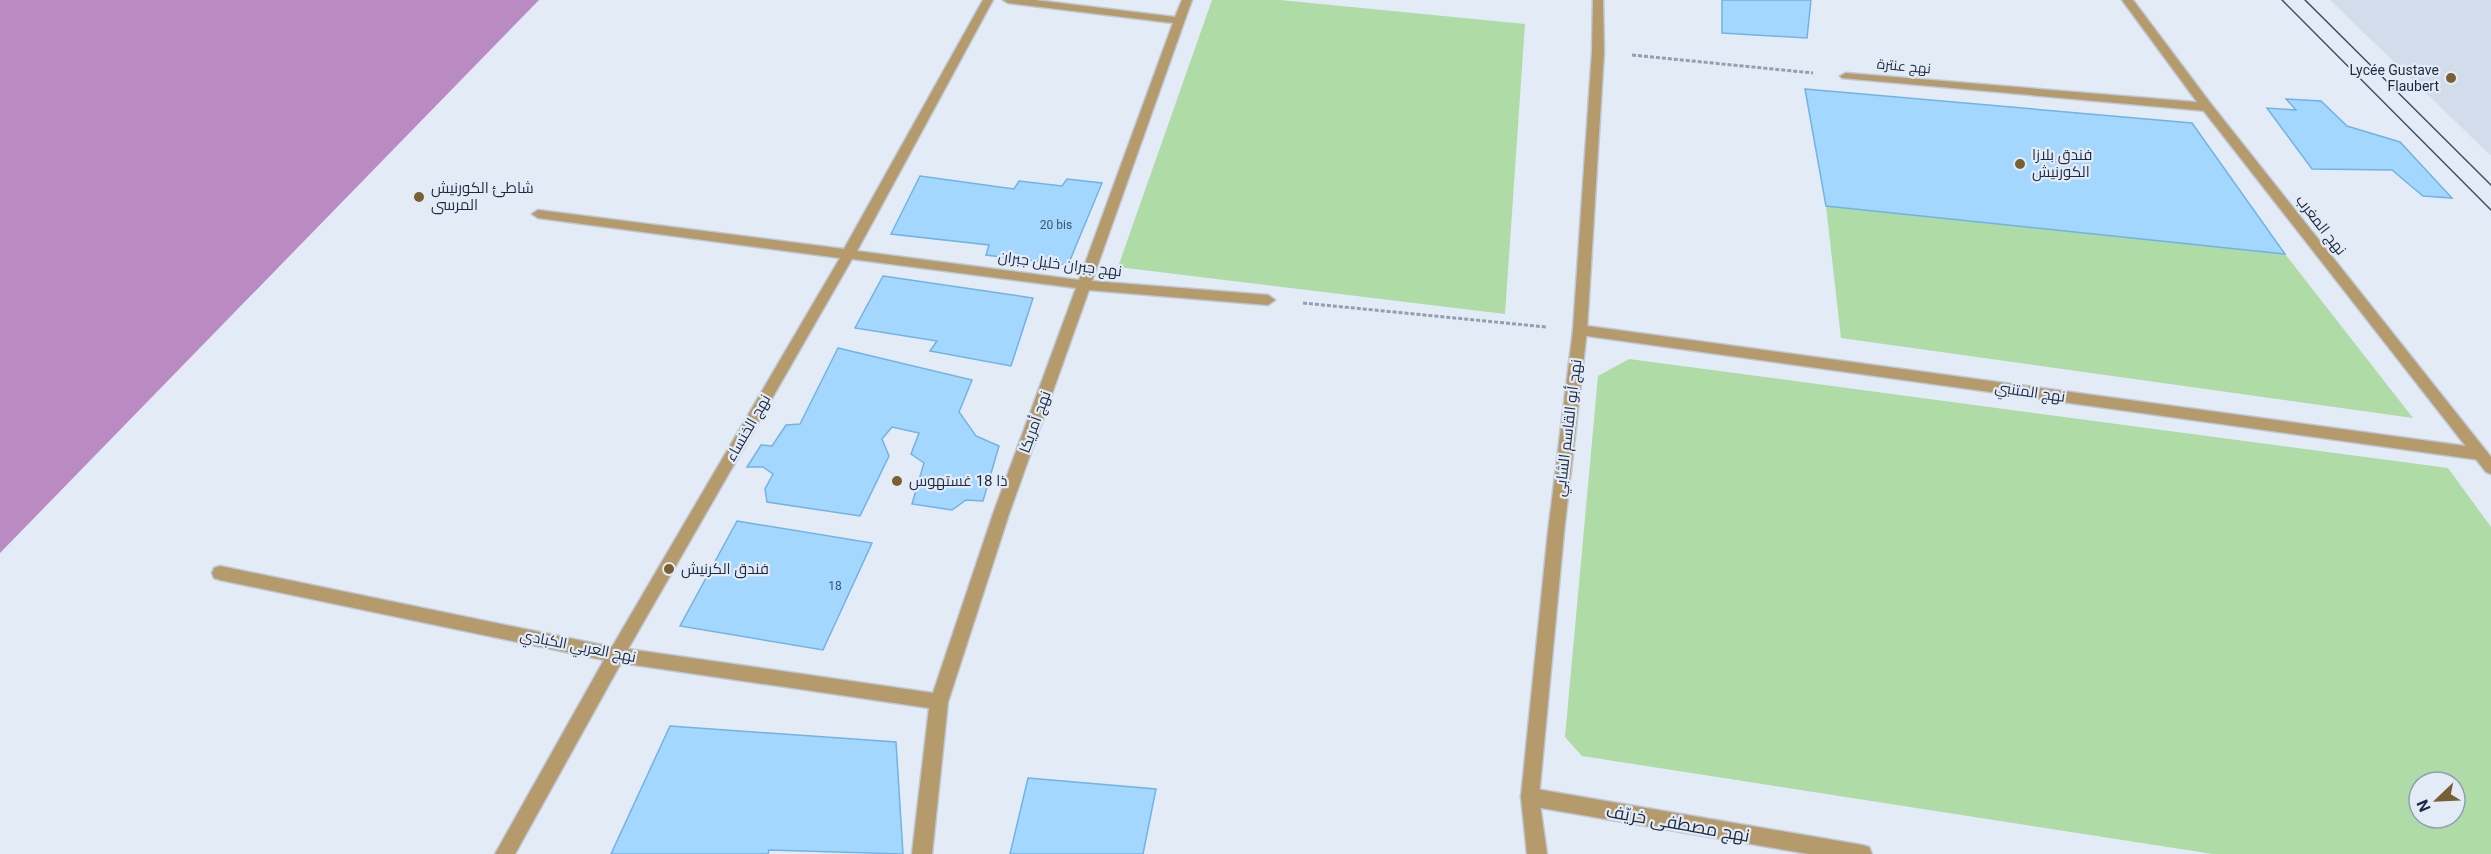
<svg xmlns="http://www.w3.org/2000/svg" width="2491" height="854" viewBox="0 0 2491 854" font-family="Roboto,Cairo,sans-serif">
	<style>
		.built { fill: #d3dcea }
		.green { fill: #aedba6; fill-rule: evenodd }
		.water { fill: #ba8bc3 }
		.building { fill: #a3d7fe; stroke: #72b3e1; stroke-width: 1.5 }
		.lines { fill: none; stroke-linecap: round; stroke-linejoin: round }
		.minor-casing { stroke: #bfc8d6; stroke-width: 3 }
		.tertiary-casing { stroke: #bfc8d6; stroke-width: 3 }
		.path { stroke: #949eaf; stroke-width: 3; stroke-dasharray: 4 2; stroke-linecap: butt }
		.minor { fill: #b59a6c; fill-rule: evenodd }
		.tertiary { fill: #b59a6c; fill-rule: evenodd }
		.tram { stroke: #404d62; stroke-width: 1.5 }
		.poi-dot { fill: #795f31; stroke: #e3ebf7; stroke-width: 2 }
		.labels { text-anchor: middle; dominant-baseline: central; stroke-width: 4.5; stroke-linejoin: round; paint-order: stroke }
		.number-label { font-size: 12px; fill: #3e5671 }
		.far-street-label { font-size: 14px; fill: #1d2b42; stroke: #e3ebf7 }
		.far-poi-label { font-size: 14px; fill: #1d2b42; stroke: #e3ebf7; text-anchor: end }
		.poi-label { font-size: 15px; fill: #1d2b42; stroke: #e3ebf7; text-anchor: start }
		.street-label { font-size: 15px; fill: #1d2b42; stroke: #e3ebf7 }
		.near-street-label { font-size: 18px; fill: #1d2b42; stroke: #e3ebf7 }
	</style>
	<rect width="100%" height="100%" fill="#e3ebf7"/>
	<path class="built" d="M2330,0H2491V156Z"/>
	<path class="green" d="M1212,0H1280L1525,24L1505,314L1118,267Z
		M1826,206L2285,254L2413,418L1841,338Z
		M1629,359L2448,468L2491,527V854H2213L1582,756L1565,737L1598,376ZM2419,782H2455V818H2419Z"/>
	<path class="water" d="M0,0H539L0,553Z"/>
	<path class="building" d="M1722,0H1811L1807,38L1722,33Z
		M1805,89L2192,123L2285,254L1826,206Z
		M2286,99L2321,101L2347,126L2400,142L2452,198L2423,196L2392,170L2312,169L2267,108L2296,110Z
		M920,176L1014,189L1019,181L1062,186L1067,179L1102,183L1068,265L986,255L989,245L891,234Z
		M883,276L1033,298L1011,366L930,351L937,341L855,328Z
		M838,348L972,380L959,412L976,436L999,446L983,501L966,500L952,510L912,504L924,463L911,454L919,433L892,427L882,439L889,456L860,516L767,502L765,489L773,474L763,467H747L761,445L772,446L786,425L800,424Z
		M737,521L872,543L823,650L680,626Z
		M670,726L896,742L903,854L769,850L768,854H611Z
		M1028,778L1156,789L1143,854H1010Z"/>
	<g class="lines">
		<g class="minor-casing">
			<path id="minor" d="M983,0H993L857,251L1079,280L1173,23L1008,3L1003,0H1035L1175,17L1182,0H1192L1092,281L1268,295L1275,300L1268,305L1089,290L1009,514L948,702L932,854H912L929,708L621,663L515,854H495L604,660L220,580L214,578L212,573L214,568L220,566L612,647L840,258L538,218L532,214L538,210L844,249ZM852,259L1076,288L993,514L933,693L628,649Z
				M1846,73L2207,103L2213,107L2207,111L1842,78L1840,76Z
				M1580,325L2480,448L2485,450L2488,454L2485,458L2480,460L1580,335L1573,330Z
				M1530,788L1862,845L1869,847L1872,854H1809L1530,806L1523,803L1521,797L1523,791Z"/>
		</g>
		<g class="tertiary-casing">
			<path id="tertiary" d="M1593,0H1603L1604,52L1587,330L1564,532L1539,797L1547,854H1527L1521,797L1548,532L1573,330L1592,52Z
				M2122,0H2133L2211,104L2491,457V474L2486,472L2203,110Z"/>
		</g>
		<path class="path" d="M1632,55L1813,73
			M1303,303L1546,327"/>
		<use href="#minor" class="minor"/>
		<use href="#tertiary" class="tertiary"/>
		<path class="tram" d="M2282,0L2491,210
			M2305,0L2491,185"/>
	</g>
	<g class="poi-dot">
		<circle cx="2451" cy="78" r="6"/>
		<circle cx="2020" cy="164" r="6"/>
		<circle cx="419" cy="197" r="6"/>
		<circle cx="897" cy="481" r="6"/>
		<circle cx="669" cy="569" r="6"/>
	</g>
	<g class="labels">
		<g class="number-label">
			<text x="1056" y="225">20 bis</text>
			<text x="835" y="586">18</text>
		</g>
		<g class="far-street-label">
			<text transform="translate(1904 66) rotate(5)">نهج عنترة</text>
		</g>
		<g class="far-poi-label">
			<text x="2439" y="70">Lycée Gustave<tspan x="2439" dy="16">Flaubert</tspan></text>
		</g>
		<g class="poi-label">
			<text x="2032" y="155">فندق بلازا<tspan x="2032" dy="17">الكورنيش</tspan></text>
			<text x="431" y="188">شاطئ الكورنيش<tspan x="431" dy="17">المرسى</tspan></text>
			<text x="909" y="481">ذا 18 غستهوس</text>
			<text x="681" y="569">فندق الكرنيش</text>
		</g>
		<g class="street-label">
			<text transform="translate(2321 225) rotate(52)">نهج المغرب</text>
			<text transform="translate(1060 264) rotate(7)">نهج جبران خليل جبران</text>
			<text transform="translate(2030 392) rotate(8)">نهج المتنبي</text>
			<text transform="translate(1035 422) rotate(-70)">نهج أمريكا</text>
			<text transform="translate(748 428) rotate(-60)">نهج الخنساء</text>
			<text transform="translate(1568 428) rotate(-83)">نهج أبو القاسم الشابي</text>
			<text transform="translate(578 646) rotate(11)">نهج العربي الكبادي</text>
		</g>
		<g class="near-street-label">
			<text transform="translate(1678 823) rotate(10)">نهج مصطفى خريّف</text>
		</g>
	</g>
	<g transform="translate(2437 800) rotate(247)"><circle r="28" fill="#e3ebf7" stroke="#949eaf" stroke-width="1.5"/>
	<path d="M0-4.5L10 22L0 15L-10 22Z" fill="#795f31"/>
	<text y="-9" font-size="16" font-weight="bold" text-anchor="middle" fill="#1d2b42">N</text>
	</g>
</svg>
